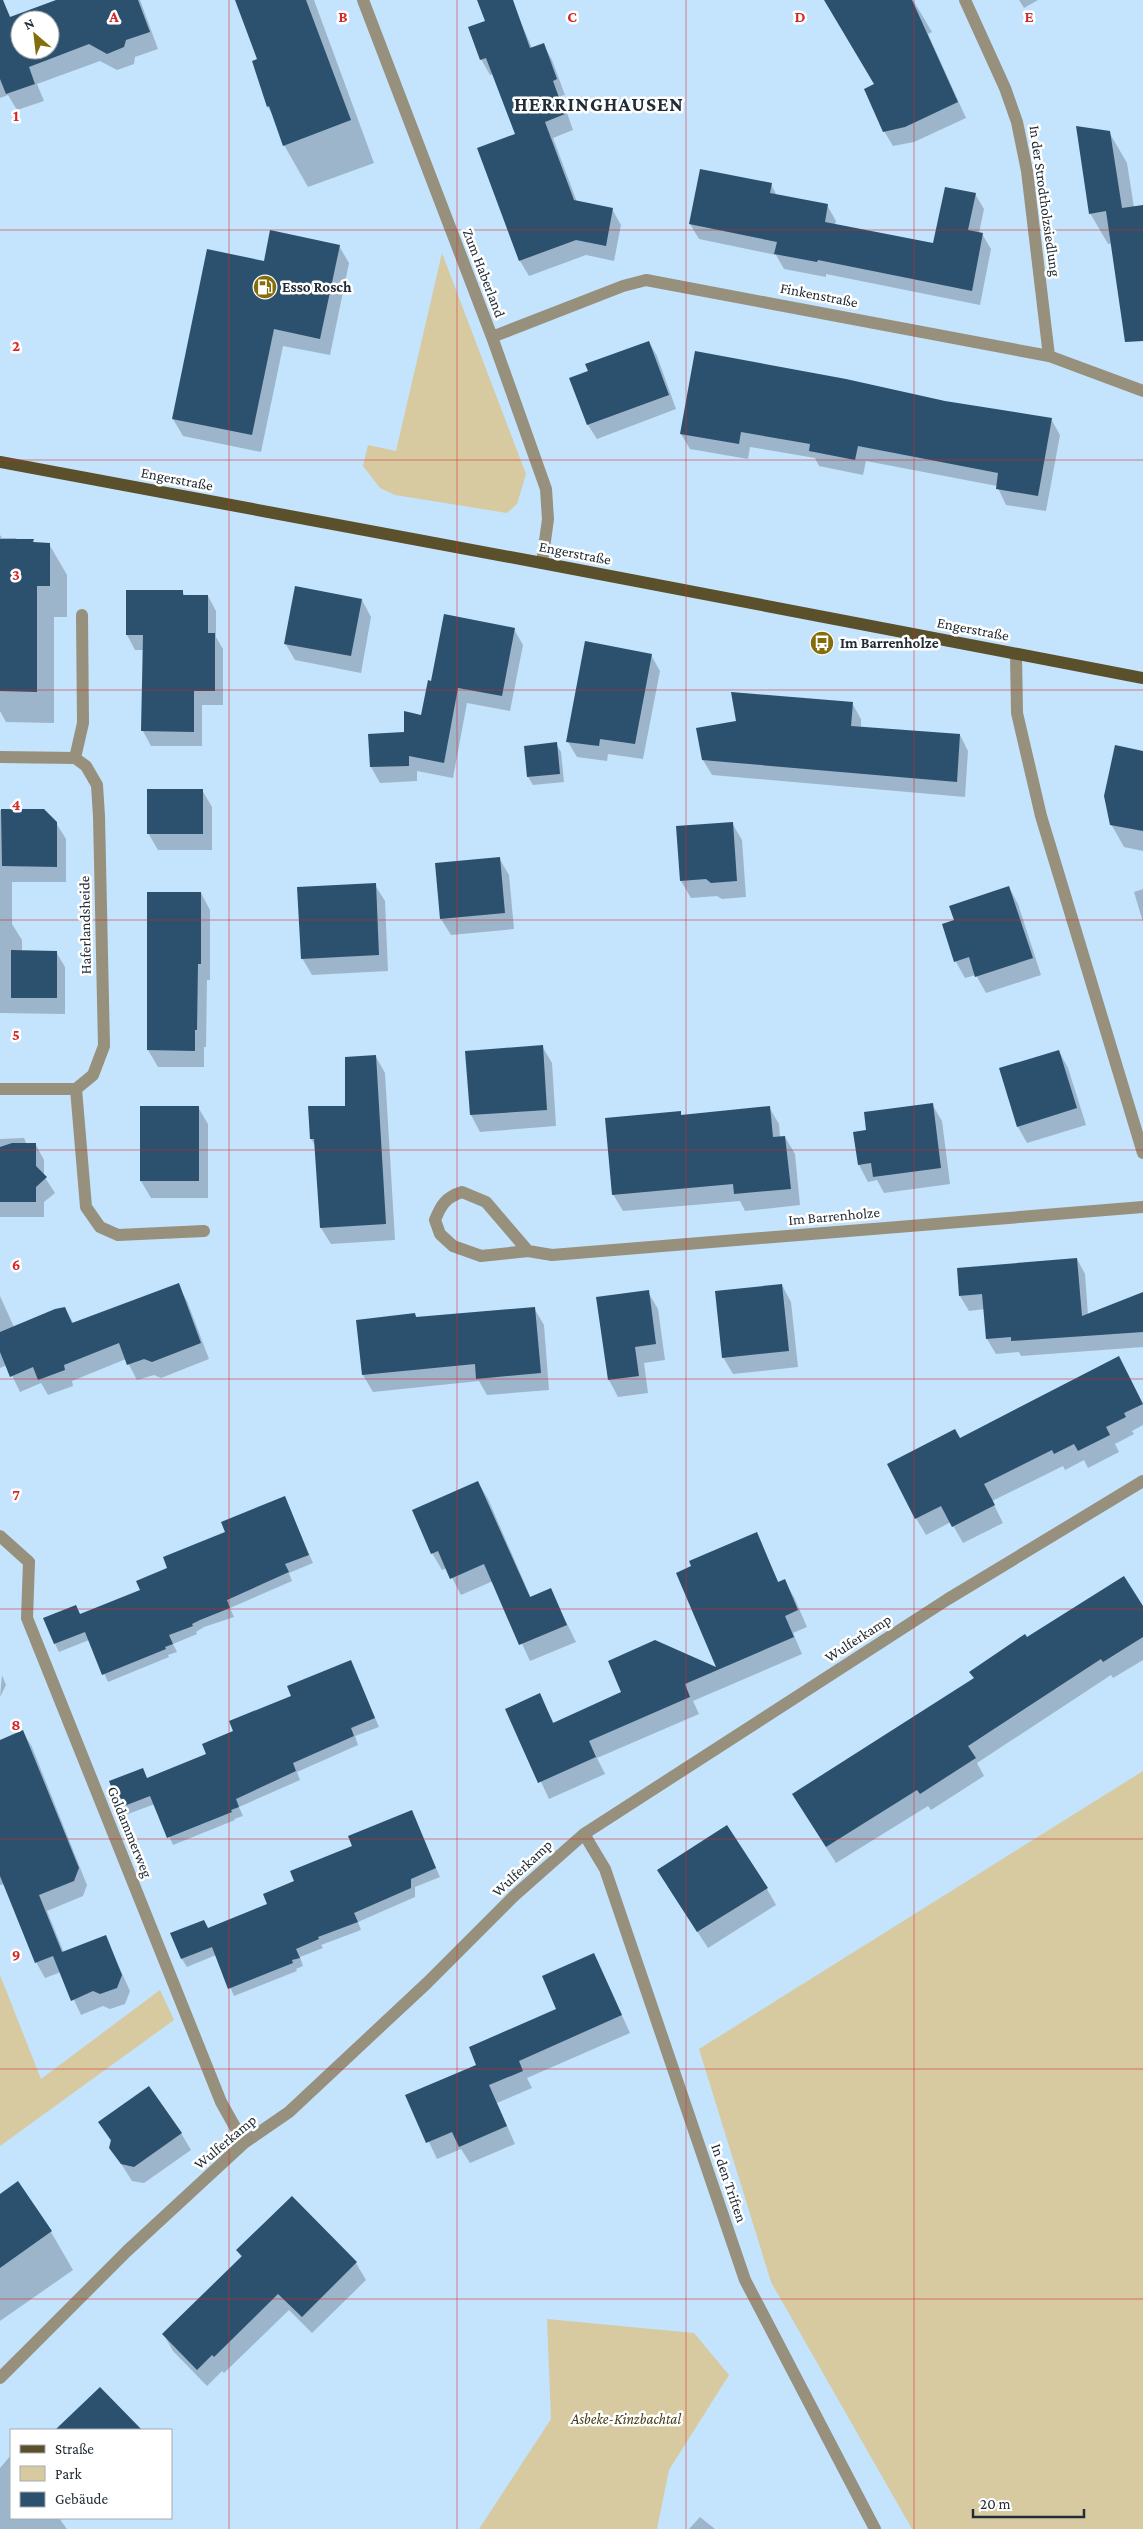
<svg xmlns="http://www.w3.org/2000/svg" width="1143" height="2529" viewBox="0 0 1143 2529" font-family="'Crimson Pro',serif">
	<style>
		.green { fill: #d7caa1 }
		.shadow { fill: #0003; fill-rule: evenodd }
		.building { fill: #2c516e; fill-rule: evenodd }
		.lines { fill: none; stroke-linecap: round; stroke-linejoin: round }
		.minor { stroke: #96907c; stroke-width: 12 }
		.major { stroke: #5b502c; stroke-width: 12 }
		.grid { fill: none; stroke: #d62828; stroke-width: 1; stroke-opacity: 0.55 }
		.labels { text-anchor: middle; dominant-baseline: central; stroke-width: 5; stroke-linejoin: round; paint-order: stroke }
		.street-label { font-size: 15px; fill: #212c36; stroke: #fff }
		.poi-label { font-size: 15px; font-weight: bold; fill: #212c36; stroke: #fff; text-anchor: start }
		.park-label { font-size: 15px; font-style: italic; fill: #473c16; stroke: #fff }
		.district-label { font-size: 20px; font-weight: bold; letter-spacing: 1px; fill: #212c36; stroke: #fff }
		.grid-label { font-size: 16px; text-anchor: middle; font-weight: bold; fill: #d62828; stroke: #fff; stroke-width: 5; stroke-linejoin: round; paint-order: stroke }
	</style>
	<rect width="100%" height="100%" fill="#c4e3fd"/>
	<path class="green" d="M442,253L526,474L517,504L507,513L395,495L380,488L363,466L368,445L396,451Z
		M1143,1771V2529H912L771,2282L699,2049Z
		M0,1975L41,2079L160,1990L174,2020L0,2146Z
		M547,2319L694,2333L729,2375L669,2470L657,2529H479L551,2419Z"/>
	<path class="shadow" d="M59,0H140L158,49L135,57L134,64L117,70L100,61L37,84L44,101L17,110L8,95L0,98V11L6,9L11,18ZM20,20H50V50H20Z
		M236,0H314L374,163L308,187L284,145L275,119L268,107L253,62L258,60Z
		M483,0H511L532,48L543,44L552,60L565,95L561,96L573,130L553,138L577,202L612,209L621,225L614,261L586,255L529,276L520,261L517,134L494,74L490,75L481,59L486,22Z
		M826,0H913L932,32L928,34L966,118L914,142L893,146L884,131L876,85Z
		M1019,0H1038L1024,8Z
		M1109,132L1127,163L1139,239L1108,244L1090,213Z
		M771,184L777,196L827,205L836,221L835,225L934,244L975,194L984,209L979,233L982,234L991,249L980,305L826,274V277L784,269L776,255L699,239L690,224Z
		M339,246L349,263L330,355L283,346L261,452L183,436L173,419L265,263Z
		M649,342L657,356L676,409L597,439L588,425L571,379Z
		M945,402L1051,419L1060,435L1046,511L1006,505L997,486L866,461L863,475L819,466L815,458L750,447L748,459L690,449L681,434Z
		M0,535L2,538H16L18,541L49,544L67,575V617H54V723L6,722L0,711Z
		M182,591L185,596H208L216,611V637L223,649V705H202V746H151L143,731L144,650H135L127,635Z
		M362,600L371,617L361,673L295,660L285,643Z
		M514,629L523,645L510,711L467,703L453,778L417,771V781L380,783L371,767L370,735L405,734L422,717L432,682Z
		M651,655L660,671L643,759L608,754L607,761L577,757L568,742Z
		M852,703L861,719V728L960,735L968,751L965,797L712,775L703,760Z
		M556,744L561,752L564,782L533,785L528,777Z
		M1143,752V851L1124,847L1111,824Z
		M202,790L212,807V850H158L148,833Z
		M0,810H43L56,823L66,839V882H12V924L22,940V952H56L65,967V1014L0,1013Z
		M732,823L742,840L746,897L722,899L717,896L691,898L681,881Z
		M499,858L509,875L514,929L451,935L441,919Z
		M375,885L385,901L388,971L312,975L302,958Z
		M1009,887L1018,904L1041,975L986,993L976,975L965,978L956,962L943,925L956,921Z
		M1143,889V922L1134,892Z
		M201,893L210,910V980H207L206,1047H204V1067H158L148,1050Z
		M542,1046L552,1063L556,1126L480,1132L471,1115Z
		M1059,1051L1068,1068L1086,1125L1027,1143L1018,1127Z
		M376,1057L385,1073L395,1240L331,1244L321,1228L316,1147L311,1139L346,1107Z
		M932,1104L942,1121L950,1184L884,1193L877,1180L868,1182L859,1165L855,1133L868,1132Z
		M198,1107L208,1124V1198H151L141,1181Z
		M769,1107L779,1124L780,1137H785L795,1154L800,1205L745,1211L740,1201L623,1211L613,1194L680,1112L682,1116Z
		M24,1138L27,1145H36L44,1160V1176L55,1193L44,1202V1217H0V1139Z
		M1077,1259L1085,1274L1088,1315L1143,1294V1347L1021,1356L1019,1352L996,1354L987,1339L985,1309L969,1311L960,1296Z
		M178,1285L187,1301L209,1359L161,1378L154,1375L137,1380L126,1359L72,1381L73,1386L48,1395L41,1383L20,1392L7,1365L0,1368V1296L14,1327L65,1309L74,1324Z
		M782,1285L791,1302L798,1367L733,1374L723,1357Z
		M648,1292L658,1309L665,1360L644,1363L648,1393L618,1397L609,1380L598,1298Z
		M534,1308L544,1325L549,1390L487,1395L479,1381L373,1392L363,1375L357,1321L415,1315L417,1318Z
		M1128,1375L1143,1404V1425L1132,1431L1134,1434L1115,1444L1119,1452L1088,1468L1084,1460L1065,1470L1063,1466L992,1501L1003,1523L963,1543L951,1522L926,1535L916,1518Z
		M478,1482L488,1499L531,1598L550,1589L576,1642L530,1661L493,1581L461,1595L447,1568L442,1570L432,1553Z
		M285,1498L313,1563L289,1573L292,1581L230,1608L234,1617L204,1627L196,1632L197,1634L173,1644L177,1652L168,1655L169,1657L108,1682L89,1640L59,1652L55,1644L81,1616L142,1591L168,1568Z
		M756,1534L779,1583L784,1581L794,1597L807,1627L793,1633L802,1654L693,1701L699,1714L597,1758L605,1774L549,1799L507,1709L539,1695L554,1723L718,1669L693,1567Z
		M1143,1608V1660L1113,1678L1111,1675L977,1763L984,1776L931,1810L928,1806L836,1863L803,1811L1026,1638Z
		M351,1661L379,1727L355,1736L358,1745L297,1772L300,1780L239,1807L243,1816L234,1819L235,1820L173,1845L155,1804L125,1815L120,1807L147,1779L208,1755L235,1732Z
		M0,1670L6,1685L0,1697L2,1675Z
		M23,1732L32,1747L87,1885L83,1896L47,1911L64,1953L105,1936L130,1991L125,2004L110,2009L103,2006L81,2015L61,1972L45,1978L36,1962L5,1884L0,1885V1741Z
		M412,1812L440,1877L415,1887V1897L358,1922L361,1930L321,1945L323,1948L300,1957L303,1966L296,1969L297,1971L234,1996L216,1955L187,1967L182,1959L208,1929L269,1905L295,1882Z
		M668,1887L767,1889L776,1905L708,1948Z
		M594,1954L630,2033L527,2078L532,2088L497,2103L515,2144L470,2163L461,2149L437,2159L407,2095L478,2065L558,2010Z
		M99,2122L181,2133L191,2150L144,2183L132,2181L111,2148L112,2143Z
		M18,2183L51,2232L73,2270L0,2321V2195Z
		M292,2198L356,2263L366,2280L312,2333L289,2310L224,2373L222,2371L207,2386L173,2351L164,2335L242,2258L237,2250Z
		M100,2389L141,2430H57Z
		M11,2455V2518H59L67,2529H0V2468Z
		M700,2517L715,2529H689Z"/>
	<path class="building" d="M0,0H3L10,17L56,0H138L150,32L126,40L124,47L107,54L89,44L29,67L35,84L6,94L0,79ZM20,20H50V50H20Z
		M235,0H306L351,120L283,146L269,106L267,107L252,61L257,59Z
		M477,0H513L530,48L544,43L557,79L553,81L565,114L545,122L574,200L613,208L606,246L576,240L519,261L477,148L515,134L486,58L480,60L468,27L485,21Z
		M824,0H912L958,102L905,127L883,132L864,89L874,84Z
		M1076,126L1110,131L1122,208L1143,205V341L1125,342L1106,211L1089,214Z
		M700,169L772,183L770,193L828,204L825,222L933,243L945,187L976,193L968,230L983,233L972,291L818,260L817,262L774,254L777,242L689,224Z
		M270,230L340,245L320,339L274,329L252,435L172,419L207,249L264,261Z
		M649,341L669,395L587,425L569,378L588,371L585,364Z
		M695,351L846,379L945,401L1052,418L1038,496L996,489L998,473L858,446L855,460L809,451L810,444L741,432L739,444L680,434Z
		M0,539H34L33,542L50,543V586H37V692L0,691Z
		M295,586L362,599L351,656L284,644Z
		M126,590H183V595H208V633H215V691H194V732L141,731L143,635H126Z
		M444,614L515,628L502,696L458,688L444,763L409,756V766L370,767L368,734L404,732V711L421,715L428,680L431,681Z
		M585,641L652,654L635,744L600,739L599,746L566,742Z
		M731,692L853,702L851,726L960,734L957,782L702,760L696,728L736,721Z
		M557,742L560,774L527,777L524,746Z
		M1115,745L1143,751V831L1110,825L1104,796Z
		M147,789H203V834H147Z
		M1,809H44L57,822V867L2,866Z
		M733,822L737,881L711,883L706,879L680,881L676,826Z
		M500,857L505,913L440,919L435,863Z
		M376,883L379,955L301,959L297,887Z
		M1009,886L1033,958L975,977L969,957L954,962L942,924L954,920L949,906Z
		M147,892H201V964H198L197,1030H195V1051L147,1050Z
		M11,950L57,951V998H11Z
		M543,1045L547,1110L470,1115L465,1051Z
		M1059,1050L1077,1108L1017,1127L999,1068Z
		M376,1055L386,1224L320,1228L314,1139H310L308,1106H345V1057Z
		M933,1103L941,1168L873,1177L871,1163L858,1165L853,1132L866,1130L864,1112Z
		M140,1106H199V1181H140Z
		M770,1106L773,1137L785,1136L791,1189L734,1194L733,1184L612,1195L605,1118L681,1111V1115Z
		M12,1143H36V1166L47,1177L36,1187V1202H0V1147Z
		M1077,1258L1082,1316L1143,1292V1332L1011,1341V1337L986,1339L982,1294L959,1296L957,1268Z
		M179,1283L201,1343L152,1362L144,1359L127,1365L119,1343L64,1365L65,1370L38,1380L33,1367L10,1377L0,1352V1332L55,1309L65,1307L72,1323Z
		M782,1284L789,1351L722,1358L715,1291Z
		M649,1290L656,1344L635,1347L639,1376L608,1380L596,1297Z
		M535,1307L541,1373L476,1379L475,1364L362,1375L356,1320L415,1313L416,1317Z
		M1119,1356L1143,1404L1124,1413L1126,1417L1106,1427L1110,1435L1078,1451L1074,1444L1054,1454L1052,1450L984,1484L995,1505L952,1527L941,1506L915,1519L887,1464L955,1429L960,1438Z
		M478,1481L530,1597L551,1588L567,1625L519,1645L484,1564L450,1579L438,1551L431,1554L412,1510Z
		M285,1496L309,1555L285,1564L289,1572L227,1600L230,1608L200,1620L192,1624L193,1626L169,1635L173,1644L165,1647L166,1649L102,1675L85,1632L54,1644L43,1618L76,1605L80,1614L140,1590L136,1581L167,1568L163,1557L225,1532L221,1522Z
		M757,1532L778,1582L785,1579L798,1610L785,1616L794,1637L685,1684L690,1697L589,1741L596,1757L538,1783L505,1709L540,1693L553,1723L621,1692L608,1661L655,1640L716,1667L676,1573L691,1566L689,1561Z
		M1124,1576L1143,1606V1637L1103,1662L1101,1659L968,1746L976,1758L920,1794L917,1790L826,1847L792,1794L974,1678L969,1672L1025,1634L1027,1637Z
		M351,1660L375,1718L351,1728L354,1736L293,1763L296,1771L236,1799L239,1807L231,1810L232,1812L167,1838L150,1796L119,1808L109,1781L143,1768L147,1778L206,1754L202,1744L233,1731L229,1721L291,1696L287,1686Z
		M23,1730L79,1868L74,1881L39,1895L62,1952L106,1935L122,1975L117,1988L100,1994L93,1991L71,2001L53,1956L35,1963L0,1876V1740Z
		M412,1810L436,1868L411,1879V1888L354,1913L358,1922L318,1937L319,1939L296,1949L300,1958L292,1960L293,1963L228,1989L212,1947L181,1959L170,1933L204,1920L208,1928L267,1904L263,1894L294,1881L290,1871L352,1846L348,1836Z
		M727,1825L768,1888L697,1932L657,1870Z
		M594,1953L622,2015L519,2061L523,2071L489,2085L507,2126L459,2147L452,2132L426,2143L405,2095L476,2065L469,2047L556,2009L542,1976Z
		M149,2086L182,2133L134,2167L121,2164L109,2148L111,2140L98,2122Z
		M18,2181L52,2231L0,2268V2194Z
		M292,2196L357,2262L302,2317L278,2294L214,2357L212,2355L197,2370L162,2334L242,2256L236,2250Z
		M100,2387L142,2430H55Z"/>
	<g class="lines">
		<path class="minor" d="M363,0L492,337L546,489L548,519L542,563
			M965,0L1005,88L1017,122L1027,171L1049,356
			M492,337L623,286L646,280L1049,356L1143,391
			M1016,654L1017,713L1041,816L1143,1153
			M0,757L75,758L86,766L97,785L99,816L104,1046L93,1075L76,1089H0
			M75,758L83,723L82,615
			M76,1089L86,1207L100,1227L118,1235L204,1231
			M528,1251L486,1202L462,1192C446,1197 441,1205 435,1220L440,1234L453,1246L481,1256L528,1251L552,1255L1143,1207
			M0,1536L29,1562L27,1618L221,2102L244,2143
			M584,1834L605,1869L745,2280L875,2529
			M0,2378L127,2251L244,2143L289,2112L427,1983L514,1896L584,1834L948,1599L1143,1481"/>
		<path class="major" d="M0,462L542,563L1143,678"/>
	</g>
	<path class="grid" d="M229,0V2529M457,0V2529M686,0V2529M914,0V2529M0,230H1143M0,460H1143M0,690H1143M0,920H1143M0,1150H1143M0,1379H1143M0,1609H1143M0,1839H1143M0,2069H1143M0,2299H1143"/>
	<defs>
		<g id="fuel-disc" transform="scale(1.25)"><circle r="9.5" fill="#856d0b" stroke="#fff"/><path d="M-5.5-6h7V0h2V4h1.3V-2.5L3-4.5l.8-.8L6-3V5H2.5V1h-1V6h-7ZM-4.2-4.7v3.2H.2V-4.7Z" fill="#fff"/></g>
		<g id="bus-disc" transform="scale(1.25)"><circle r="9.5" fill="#856d0b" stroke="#fff"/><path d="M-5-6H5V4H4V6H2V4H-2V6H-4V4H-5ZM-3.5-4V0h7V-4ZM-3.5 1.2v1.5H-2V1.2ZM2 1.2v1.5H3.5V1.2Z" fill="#fff"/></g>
	</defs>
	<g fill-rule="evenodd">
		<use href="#fuel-disc" x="265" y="287"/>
		<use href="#bus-disc" x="822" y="643"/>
	</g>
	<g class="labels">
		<g class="street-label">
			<text transform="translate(1045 201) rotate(82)">In der Strodtholzsiedlung</text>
			<text transform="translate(484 273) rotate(69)">Zum Haberland</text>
			<text transform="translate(819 295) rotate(11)">Finkenstraße</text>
			<text transform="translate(177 479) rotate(11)">Engerstraße</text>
			<text transform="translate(575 553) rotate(11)">Engerstraße</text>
			<text transform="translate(973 629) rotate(11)">Engerstraße</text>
			<text transform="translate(85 925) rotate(-91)">Haferlandsheide</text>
			<text transform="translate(834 1216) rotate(-5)">Im Barrenholze</text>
			<text transform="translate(858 1638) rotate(-33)">Wulferkamp</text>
			<text transform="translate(130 1832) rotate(68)">Goldammerweg</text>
			<text transform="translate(522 1868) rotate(-43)">Wulferkamp</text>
			<text transform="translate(225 2142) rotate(-40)">Wulferkamp</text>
			<text transform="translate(729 2183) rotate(71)">In den Triften</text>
		</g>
		<g class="poi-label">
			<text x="282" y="287">Esso Rosch</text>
			<text x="840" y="643">Im Barrenholze</text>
		</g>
		<g class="park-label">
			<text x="626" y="2419">Asbeke-Kinzbachtal</text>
		</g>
		<g class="district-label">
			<text x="599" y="104">HERRINGHAUSEN</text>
		</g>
	</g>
	<g class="grid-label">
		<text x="114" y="22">A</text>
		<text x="343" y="22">B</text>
		<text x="572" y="22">C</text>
		<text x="800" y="22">D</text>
		<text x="1029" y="22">E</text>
		<text x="16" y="121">1</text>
		<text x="16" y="351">2</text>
		<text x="16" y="580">3</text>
		<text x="16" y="810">4</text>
		<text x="16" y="1040">5</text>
		<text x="16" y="1270">6</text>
		<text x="16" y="1500">7</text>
		<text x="16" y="1730">8</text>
		<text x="16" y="1960">9</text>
	</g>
	<rect x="10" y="2429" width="162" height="90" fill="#ffffff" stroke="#a6abaf"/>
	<rect x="20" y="2445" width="25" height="8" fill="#5b502c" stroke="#a6abaf"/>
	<text x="55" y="2454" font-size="15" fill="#212c36">Straße</text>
	<rect x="20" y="2466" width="25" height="15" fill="#d7caa1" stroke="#a6abaf"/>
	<text x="55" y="2479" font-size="15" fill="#212c36">Park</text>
	<rect x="20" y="2492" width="25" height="15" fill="#2c516e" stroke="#a6abaf"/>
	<text x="55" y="2504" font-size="15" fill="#212c36">Gebäude</text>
	<g transform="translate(35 35) rotate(332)"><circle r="24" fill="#ffffff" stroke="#a6abaf"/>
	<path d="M0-4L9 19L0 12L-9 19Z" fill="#856d0b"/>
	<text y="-8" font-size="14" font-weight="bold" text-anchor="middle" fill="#212c36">N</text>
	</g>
	<path d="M973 2509v8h111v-8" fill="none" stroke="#212c36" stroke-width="2.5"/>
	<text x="980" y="2509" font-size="15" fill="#212c36" stroke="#ffffff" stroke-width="4" paint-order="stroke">20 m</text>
</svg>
